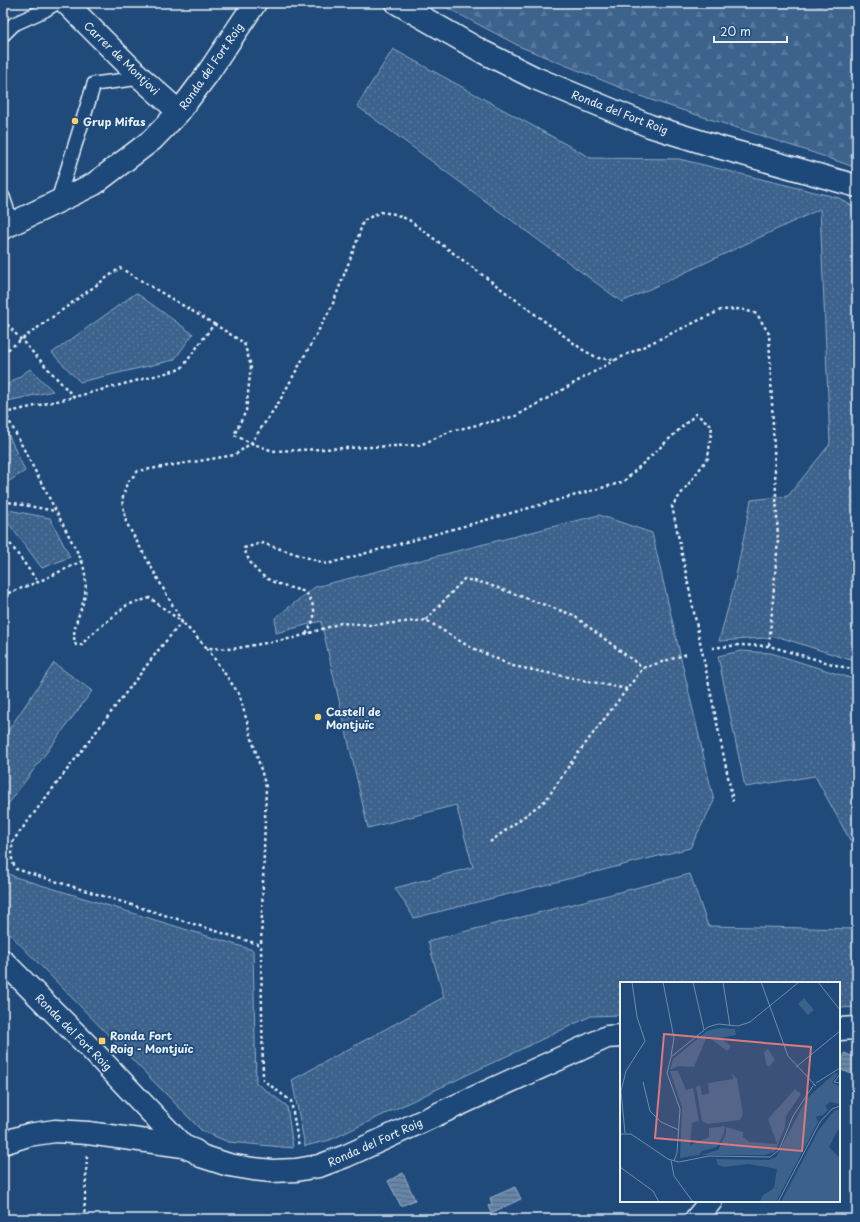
<svg xmlns="http://www.w3.org/2000/svg" width="860" height="1222" viewBox="0 0 860 1222" font-family="'Playpen Sans',sans-serif">
	<style>
		.grass { fill: url(#grass-dots); stroke: #92aac2 }
		.forest { fill: url(#forest-firs); stroke: #92aac2 }
		.water { fill: url(#water-rules); stroke: #9ab0c7 }
		.lines { fill: none; stroke-linecap: round; stroke-linejoin: round }
		.lane-casing { stroke: #e8f1f8; stroke-width: 16 }
		.street-casing { stroke: #e8f1f8; stroke-width: 25 }
		.path { stroke: #e8f1f8; stroke-width: 2.5; stroke-dasharray: 3 3; stroke-linecap: butt }
		.lane { stroke: #1f4a7a; stroke-width: 13 }
		.street { stroke: #1f4a7a; stroke-width: 22 }
		.poi-dot { fill: #ffd166; stroke: #1f4a7a; stroke-width: 1.5 }
		.labels { text-anchor: middle; dominant-baseline: central; stroke-width: 3.5; stroke-linejoin: round; paint-order: stroke }
		.street-label { font-size: 11px; fill: #e8f1f8; stroke: #1f4a7a }
		.poi-label { font-size: 11px; font-weight: bold; fill: #e8f1f8; stroke: #1f4a7a; text-anchor: start }
		.inset-road { fill: none; stroke: #6f8dac; stroke-width: 1 }
		.view { fill: #dd787b; fill-opacity: 0.15; stroke: #dd787b; stroke-width: 2 }
		.inset-edge { fill: none; stroke: #e8f1f8; stroke-width: 2 }
	</style>
	<defs>
		<pattern id="grass-dots" width="8" height="8" patternUnits="userSpaceOnUse"><rect width="8" height="8" fill="#3c628c"/><path d="M2 2h.1M6 6h.1" fill="none" stroke="#58799d" stroke-width="1.8" stroke-linecap="round"/></pattern>
		<pattern id="forest-firs" width="22" height="20" patternUnits="userSpaceOnUse"><rect width="22" height="20" fill="#3c628c"/><path d="M5 1l3.5 6h-7zM16 11l3.5 6h-7z" fill="#58799d"/></pattern>
		<pattern id="water-rules" width="6" height="5" patternUnits="userSpaceOnUse"><rect width="6" height="5" fill="#6685a7"/><path d="M0 2.5h6" fill="none" stroke="#596d82"/></pattern>
	</defs>
	<rect width="100%" height="100%" fill="#1f4a7a"/>
	<filter id="ink" filterUnits="userSpaceOnUse"><feTurbulence type="fractalNoise" baseFrequency=".025" numOctaves="2"/><feDisplacementMap in="SourceGraphic" scale="8" xChannelSelector="R" yChannelSelector="G"/><feConvolveMatrix kernelMatrix="1 2 1 2 8 2 1 2 1" color-interpolation-filters="sRGB"/></filter>
	<g filter="url(#ink)">
		<path class="grass" d="M393,49L591,158L679,159L839,198L857,209V662L779,637L719,641L734,586L751,500L788,496L830,444L820,209L622,302L357,106Z
			M136,293L193,334L174,360L80,382L52,353Z
			M30,369L53,391L3,402V388Z
			M3,428L6,429L25,471L3,485Z
			M3,509L50,518L70,557L42,568L3,516Z
			M599,515L652,533L714,801L690,848L414,918L395,888L473,867L456,805L368,828L321,621L276,633L275,618L315,587Z
			M741,651L771,653L857,680V853L815,776L745,787L718,656Z
			M54,663L92,691L3,811V738Z
			M3,871L15,877L253,950L256,1083L287,1106L293,1148L228,1142L201,1130L3,927Z
			M690,874L708,926L857,929V1007L839,1008V983H621V1015L591,1016L330,1140L305,1146L292,1080L444,997L428,941Z"/>
		<path class="forest" d="M438,3H857V168L811,152L648,99L521,47Z"/>
		<path class="water" d="M845,1053L857,1059V1076L839,1069Z
			M403,1173L415,1200L401,1206L388,1181Z
			M515,1187L521,1199L491,1213L488,1206L492,1204L490,1198Z"/>
		<g class="lines">
			<g class="lane-casing">
				<path id="lane" d="M3,35L14,24L45,10L56,3
					M3,197L12,224
					M57,203L94,84L141,78"/>
			</g>
			<g class="street-casing">
				<path id="street" d="M66,3L141,78L179,112
					M397,3L483,52L535,78L650,126L718,147L857,186
					M3,228L94,184L152,140L179,112L206,76L255,3
					M3,961L89,1047L183,1146L195,1151L201,1156L229,1165L253,1169L272,1171L296,1170L319,1166L346,1156L607,1037L621,1036
					M839,1029L857,1028
					M3,1143L28,1135L55,1131L88,1133L183,1146
					M696,1219L711,1201"/>
			</g>
			<path class="path" d="M3,320L74,397L5,413L82,561L38,582L3,595
				M214,324L244,343L251,366L246,411L234,435L251,443L273,451L420,445L451,431L516,416L615,360
				M3,353L120,268L214,324L181,369L74,397
				M3,501L55,511
				M3,534L38,582
				M82,561C85,572 87,582 85,594C83,610 69,630 76,645H82L87,638L127,605L150,598L182,622L160,648L12,842V861L16,869L261,945
				M426,620L464,579L484,583L573,615L643,668
				M306,634C317,616 317,610 306,592C277,584 254,580 244,548L262,543L327,564L623,482L696,414L712,426L708,458L672,506L733,801
				M207,648L239,694L266,787L261,945L263,1080L291,1101L299,1147
				M712,648L739,645L769,646L857,671
				M627,689L513,666L468,646L426,620L373,625L341,623L294,638L232,649L207,648L182,622L126,522L122,500L127,483L138,471L235,455L251,443L279,402L332,306L357,241L363,221L380,212L395,214L409,220L583,350L598,358L615,360L721,310L741,309L757,314L769,334L778,540L769,646
				M490,842L546,800L573,760L643,668L687,654
				M84,1219L87,1156"/>
			<use href="#lane" class="lane"/>
			<use href="#street" class="street"/>
		</g>
	</g>
	<g class="poi-dot">
		<circle cx="75" cy="121" r="4"/>
		<circle cx="318" cy="717" r="4"/>
		<rect x="98" y="1037" width="8" height="8" rx="2"/>
	</g>
	<g class="labels">
		<g class="street-label">
			<text transform="translate(122 58) rotate(44)">Carrer de Montjovi</text>
			<text transform="translate(211 66) rotate(-55)">Ronda del Fort Roig</text>
			<text transform="translate(620 112) rotate(21)">Ronda del Fort Roig</text>
			<text transform="translate(74 1032) rotate(45)">Ronda del Fort Roig</text>
			<text transform="translate(375 1142) rotate(-24)">Ronda del Fort Roig</text>
		</g>
		<g class="poi-label">
			<text x="83" y="121">Grup Mifas</text>
			<text x="326" y="711">Castell de<tspan x="326" dy="13">Montjuïc</tspan></text>
			<text x="110" y="1035">Ronda Fort<tspan x="110" dy="13">Roig - Montjuïc</tspan></text>
		</g>
	</g>
	<g transform="translate(620 982)">
		<rect width="220" height="220" fill="#1f4a7a"/>
		<path d="M184,16L194,28L188,33L178,22ZM99,46L115,47L116,53L100,56L111,64L107,69L87,54L74,85L58,84L50,88L53,77L87,49ZM148,67L155,78L149,85L146,82L144,70ZM50,89H58L66,108L73,106L79,139L72,141L70,163L89,155V146L105,144L104,151L97,165L82,169L79,173L60,176L62,125ZM112,91L117,97L123,132L120,138L87,142L82,139L76,105L80,103L82,113L89,111L88,101L113,97ZM175,107L181,112L166,134L165,145L155,170L145,173H81L98,168L106,152V145L123,150V155L129,160L157,162L148,137ZM204,172L220,177V220H186Z" fill="#3c628c"/>
		<path d="M215,91H218L212,101L220,104V122L210,120L205,124L208,128L203,133L196,135L198,140L156,220H140L142,214L154,206L157,187L129,182L104,185L98,183L96,177L149,178L156,175L187,116ZM220,127V150L218,148L209,165L220,176V220H216L215,216L219,199L216,196L214,197L212,209V181L207,176L200,190L192,220H161L198,149L214,129Z" fill="#3c628c"/>
		<path class="inset-road" d="M43,0L54,56L51,74M73,0L84,48M103,0L110,44M141,0L168,74L196,104L193,102M198,0L220,28M176,85L220,49M220,92L214,100L220,101M23,100L30,129L41,140L59,148M196,101L220,86M5,151L1,109L6,89L25,59L17,35L12,0M0,152H11L48,177L59,180L89,174L150,175L159,168L173,134L193,104M51,178L54,194L73,220M54,179L57,171L60,127L47,91L51,75L88,45L98,42L118,44L130,40L179,0M0,185L33,209L39,220M158,220L200,140L212,127L220,124"/>
		<path class="view" d="M44,52L191,65L182,169L35,156Z"/>
		<rect width="220" height="220" class="inset-edge"/>
	</g>
	<rect width="860" height="1222" fill="none" stroke="#1f4a7a" stroke-width="16"/>
	<rect x="8" y="8" width="844" height="1206" fill="none" stroke="#e8f1f8" stroke-width="1.5" filter="url(#ink)"/>
	<path d="M714 36v6h73v-6" fill="none" stroke="#e8f1f8" stroke-width="2"/>
	<text x="720" y="36" font-size="12" fill="#e8f1f8" stroke="#1f4a7a" stroke-width="3" paint-order="stroke">20 m</text>
</svg>
